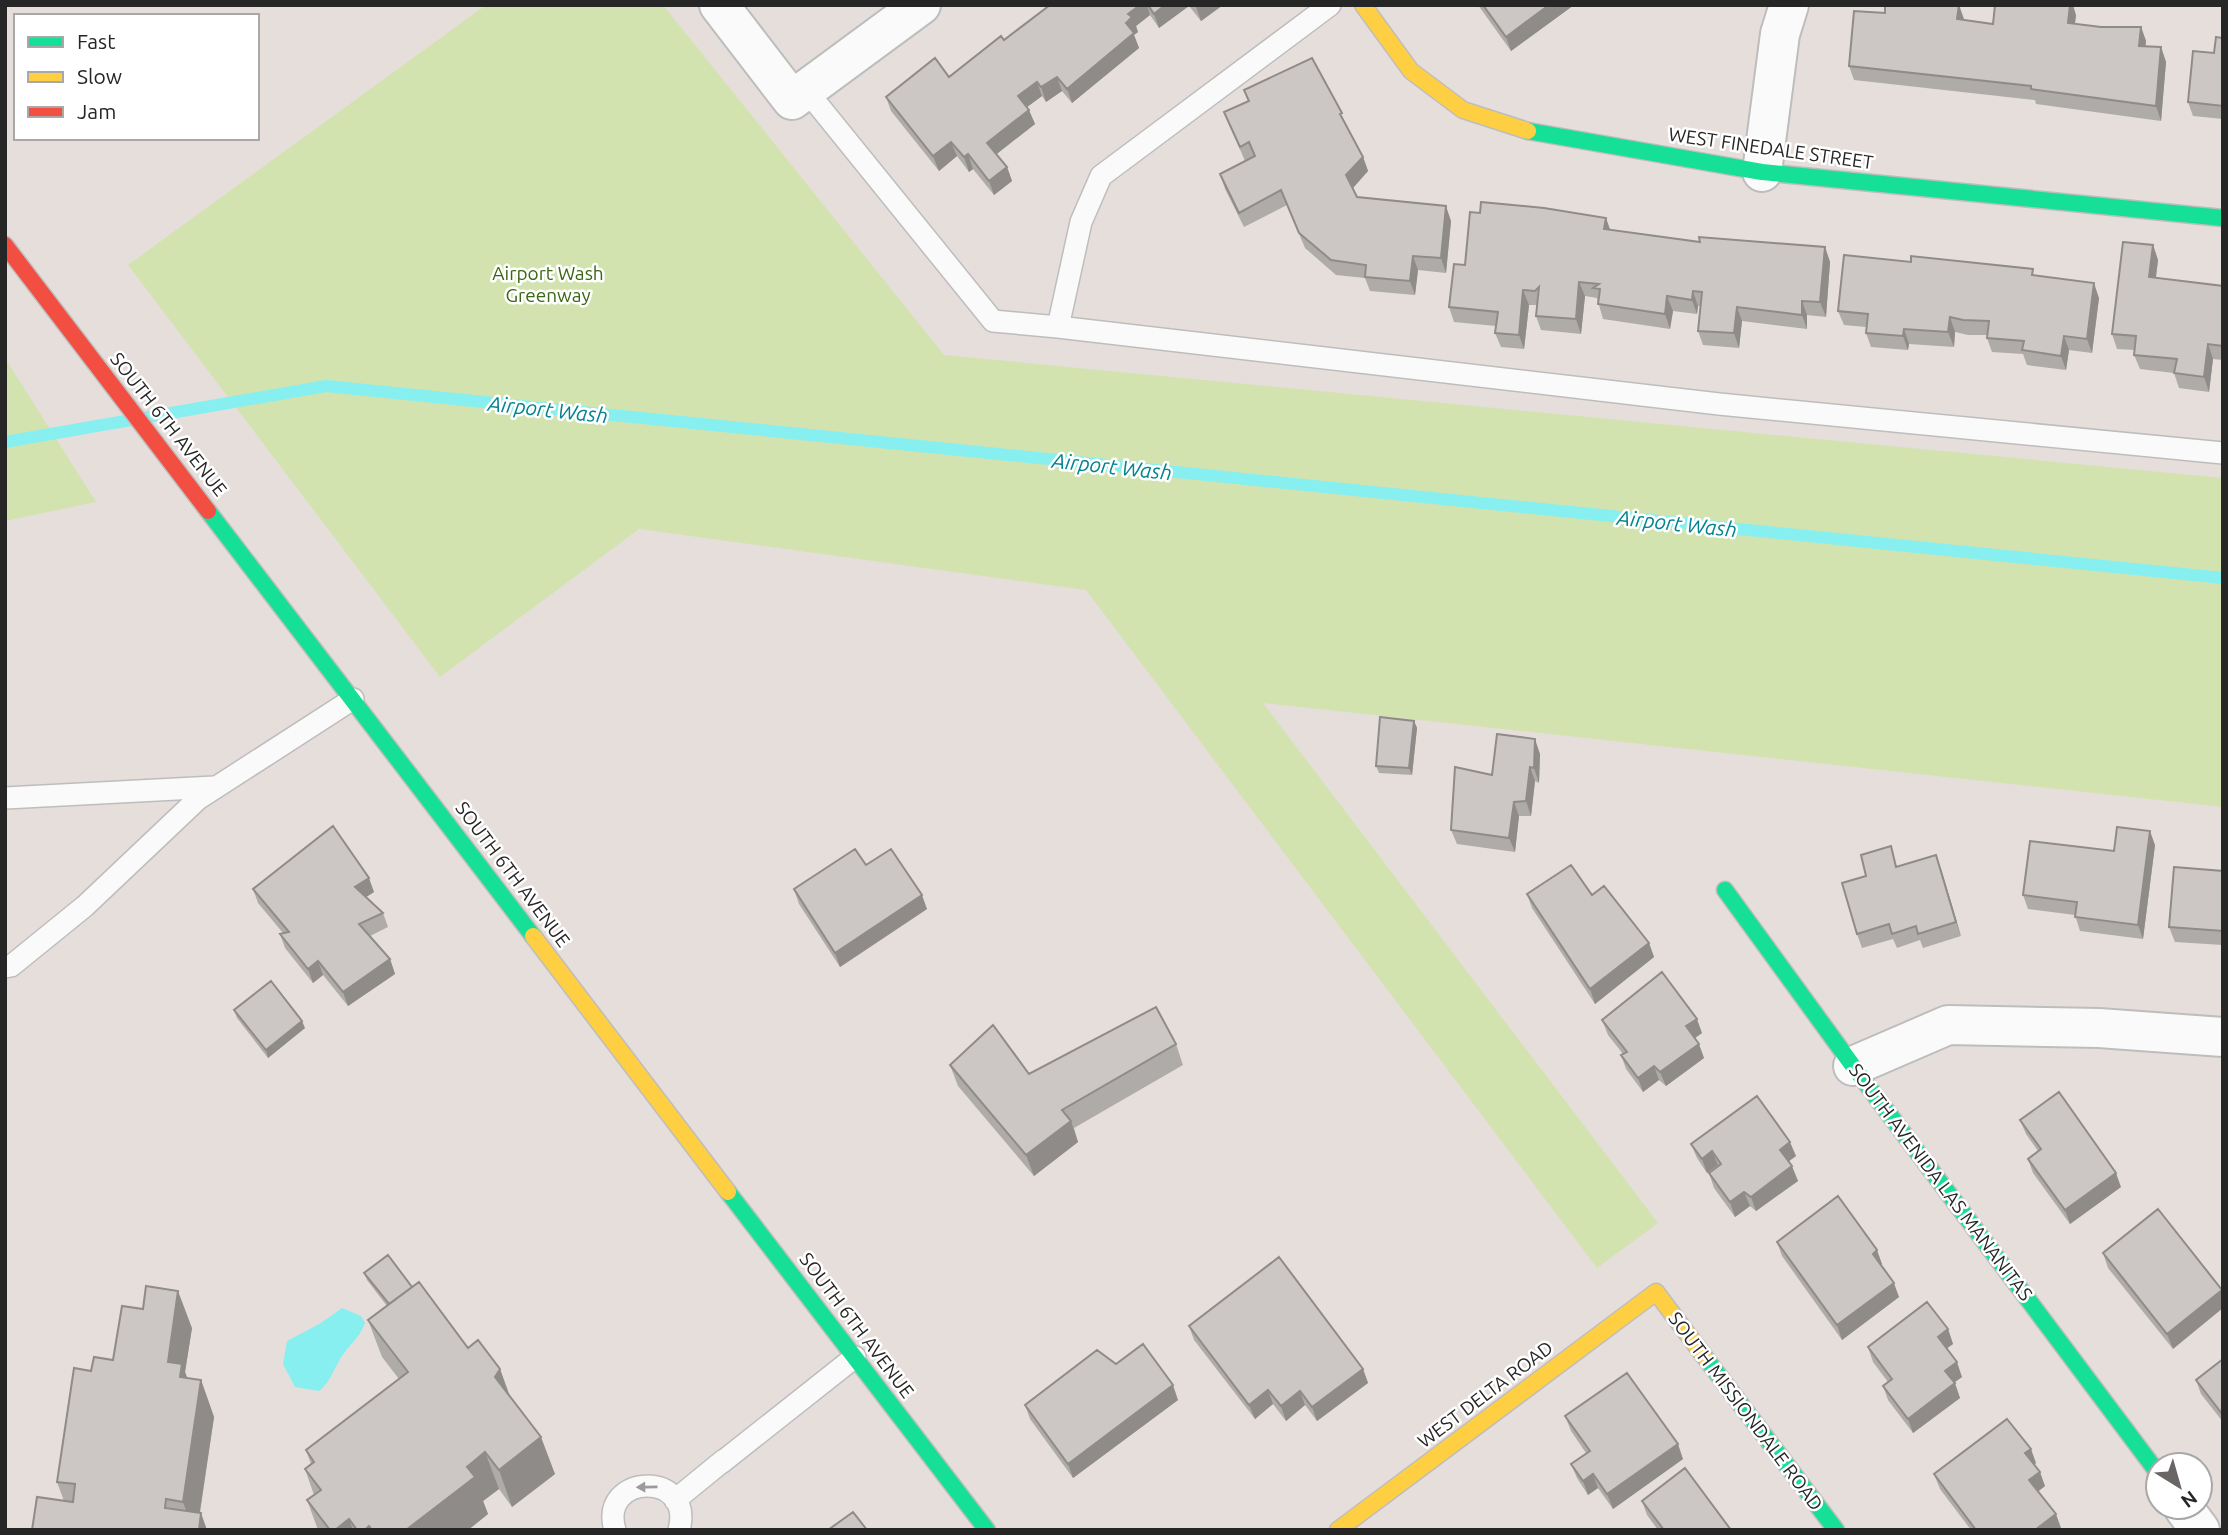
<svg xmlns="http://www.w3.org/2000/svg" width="2228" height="1535" viewBox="0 0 2228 1535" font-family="Ubuntu,sans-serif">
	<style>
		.green { fill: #d2e3b0 }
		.water { fill: #87efef }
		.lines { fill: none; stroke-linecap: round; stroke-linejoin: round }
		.stream { stroke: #87efef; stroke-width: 12 }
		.lane-casing { stroke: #bebdbe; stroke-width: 24 }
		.street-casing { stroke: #bebdbe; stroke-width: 42 }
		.fast-casing { stroke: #bebdbe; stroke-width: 19 }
		.slow-casing { stroke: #bebdbe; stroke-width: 19 }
		.jam-casing { stroke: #bebdbe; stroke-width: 19 }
		.lane { stroke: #fbfafa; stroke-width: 21 }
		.street { stroke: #fbfafa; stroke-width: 38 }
		.fast { stroke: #16e098; stroke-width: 16 }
		.slow { stroke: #ffcf43; stroke-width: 16 }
		.jam { stroke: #f24e42; stroke-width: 16 }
		.wall { fill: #afaba9 }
		.shaded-wall { fill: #8f8b89 }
		.building { fill: #ccc7c4; stroke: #8f8b89; stroke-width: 2 }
		.oneway { fill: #9b9b9b }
		.labels { text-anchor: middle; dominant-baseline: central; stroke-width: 5; stroke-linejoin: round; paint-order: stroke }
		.street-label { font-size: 19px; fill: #262626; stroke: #fff }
		.park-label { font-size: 19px; fill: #3a6713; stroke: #fff }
		.water-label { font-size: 21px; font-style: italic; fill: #048390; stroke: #fff }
	</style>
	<rect width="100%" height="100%" fill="#e6dedb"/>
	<path class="green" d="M486,5H663L944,355L2223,478V807L1263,703L1658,1223L1597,1268L1086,590L639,529L440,677L128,265Z
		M5,358L96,502L5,521Z"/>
	<path class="water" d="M342,1308L361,1316L365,1323C359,1338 354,1340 345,1352C335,1364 332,1381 319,1391L295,1387L283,1364L287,1341L321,1323Z"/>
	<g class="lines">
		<path class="stream" d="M5,442L326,386L2223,578"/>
		<g class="lane-casing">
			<path id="lane" d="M806,90L993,321L1058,327L1719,404L2223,453
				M1058,327L1081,222L1101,176L1330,5
				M5,798L214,787
				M5,967L11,966L85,906L198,799L353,699
				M721,1463L855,1357
				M675,1500L724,1460
				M615,1530C598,1473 695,1470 679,1530"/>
		</g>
		<g class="street-casing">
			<path id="street" d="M719,5L792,100L921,5
				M1762,172L1780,34L1789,5
				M1853,1066L1948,1025L2099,1028L2223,1037
				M2183,1507L2200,1530"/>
		</g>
		<g class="fast-casing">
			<path id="fast" d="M1528,131L1762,172L2223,218
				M208,511L533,936
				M1725,890L1853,1066L2158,1473
				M728,1192L987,1530
				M1704,1356L1836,1530"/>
		</g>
		<g class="slow-casing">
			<path id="slow" d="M1363,5L1411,71L1463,110L1528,131
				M533,936L728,1192
				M1338,1530L1656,1292L1704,1356"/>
		</g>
		<g class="jam-casing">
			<path id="jam" d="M5,245L208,511"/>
		</g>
		<use href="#lane" class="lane"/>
		<use href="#street" class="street"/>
		<use href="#fast" class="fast"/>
		<use href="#slow" class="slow"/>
		<use href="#jam" class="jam"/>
	</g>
	<path class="wall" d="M1050,5H1223L1201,21L1189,6L1159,28L1150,15L1136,26L1138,32L1134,35L1139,48L1072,103L1062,91L1046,102L1042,96L1027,107L1035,124L996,154L1007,167L1012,181L994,195L973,169L969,172L957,156L939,171L891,111L886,97L949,77L1004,40Z
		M1478,5H1574L1511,51Z
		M1885,13L1964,19V20L1993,24L2076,15L2075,24L2101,27H2141L2146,41L2145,46L2161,47L2166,62L2161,121L2036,104L2035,100L1854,80L1849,66Z
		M2223,38V119L2193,116L2188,102Z
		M1244,90L1346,125L1363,157L1368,171L1353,188L1357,197L1451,221L1446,273L1418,270L1415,295L1370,291L1365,278L1336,275L1305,248L1287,205L1244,227L1225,189L1220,174L1245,161L1224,112L1248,101Z
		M1610,230L1700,242L1825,247L1830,262L1826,317L1807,315V329L1742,321L1739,348L1703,345L1698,331L1701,306H1698L1697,314L1673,311L1670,329L1603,319L1597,298L1585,296L1581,334L1541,330L1536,316L1537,305H1529L1524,349L1501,347L1495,333L1496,326L1454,322L1449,307L1465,265Z
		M2153,245L2158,260L2156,278L2223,286V360L2213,359L2209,392L2179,388L2174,373L2140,369L2134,355L2135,350L2117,349L2112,334Z
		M2035,276L2099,298L2092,353L2069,350L2066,370L2027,365L2023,354L1992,352L1987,338V335H1968L1955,332L1954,347L1909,344L1908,350L1871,347L1866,333V327L1844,325L1838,311Z
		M1414,721L1417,728L1412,775L1379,773L1376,766Z
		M1540,754L1539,783L1535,781L1531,816H1519L1515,852L1457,844L1451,830L1492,775Z
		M2155,845L2143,939L2080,931L2075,915L2028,909L2023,895L2114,851Z
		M866,865L927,909L840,967L799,904L794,889Z
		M1897,866L1941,869L1961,936L1923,948L1920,940L1897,948L1893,939L1862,948L1857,934Z
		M2223,871V945L2175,942L2169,927Z
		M253,889L374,892L366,897L383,913L388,927L370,936L390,959L395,974L348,1006L323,975L313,983L285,948L280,934L283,933L258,903Z
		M1527,894L1592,895L1649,943L1654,957L1595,1004L1532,908Z
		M234,1010L305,1028L268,1058L237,1018Z
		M1602,1020L1702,1033L1695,1038L1704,1058L1666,1086L1659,1080L1643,1092L1626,1069L1621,1055L1623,1054L1608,1035Z
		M1176,1044L1183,1065L1074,1128L1078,1142L1034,1176L958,1086L950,1065L1029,1074Z
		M2020,1120L2121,1187L2070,1224L2033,1173L2028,1159L2038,1151L2026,1134Z
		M1691,1144L1796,1156L1789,1161L1798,1181L1756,1211L1750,1206L1735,1217L1714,1188L1709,1173L1718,1166V1165L1707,1173L1697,1158Z
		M2158,1209L2173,1349L2108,1268L2103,1253Z
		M1777,1242L1882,1264L1881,1265L1899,1297L1842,1340L1782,1256Z
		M364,1273L412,1287L468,1348L500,1369L510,1396L555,1474L512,1507L499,1489L483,1501L488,1514L468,1530H318L307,1500L314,1495L305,1469L311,1464L306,1450L399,1379L382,1357L368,1320L387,1306L367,1280Z
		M1189,1326L1363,1369L1368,1383L1317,1421L1305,1405L1286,1421L1273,1404L1255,1419L1194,1340Z
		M192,1328L185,1372L187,1378L201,1380L214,1417L200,1513L207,1530H32L64,1501L57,1482L91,1371Z
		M1948,1329L1953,1344L1946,1349L1962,1377L1954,1383L1960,1398L1913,1433L1888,1400L1883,1386L1888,1382L1873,1362L1868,1347Z
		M2223,1359V1422L2201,1394L2196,1380Z
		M1116,1364L1178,1400L1073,1478L1030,1419L1025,1405Z
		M1565,1416L1683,1459L1613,1509L1598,1488L1588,1495L1577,1478L1571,1464L1586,1453L1571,1431Z
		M2036,1463L2034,1465L2045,1486L2038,1491L2061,1528L2059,1530H1971L1940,1489L1934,1474Z
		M1642,1501L1731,1530H1658L1647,1515Z"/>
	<path class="shaded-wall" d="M1140,5H1147L1150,15L1136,26L1138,32L1134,35L1139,48L1072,103L1067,89L1126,23L1128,14Z
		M1165,5L1189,6L1159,28L1154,14Z
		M1198,5H1223L1201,21L1196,7Z
		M1549,5H1574L1511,51L1506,37Z
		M1959,5L1964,19L1962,33L1957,19Z
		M2070,5H2073L2076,15L2073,37L2068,23Z
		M2141,27L2146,41L2144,60L2139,46Z
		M2161,47L2166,62L2161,121L2156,106Z
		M1057,77L1062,91L1046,102L1041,87Z
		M1037,82L1042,96L1023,110L1018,96Z
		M1029,110L1035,124L993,157L987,143Z
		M951,142L957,156L939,171L933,156Z
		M968,154L973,169L969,172L964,157Z
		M1363,157L1368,171L1352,189L1346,175Z
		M1007,167L1012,181L994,195L989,181Z
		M1446,206L1451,221L1446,273L1441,258Z
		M1606,218L1611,232L1604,229Z
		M2153,245L2158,260L2154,291L2149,277Z
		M1825,247L1830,262L1826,317L1820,302Z
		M1413,256L1418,270L1415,295L1410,281Z
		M1579,282L1585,296L1581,334L1576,319Z
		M2094,283L2099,298L2092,353L2087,339Z
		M1523,290L1529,305L1524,349L1519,335Z
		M1693,291L1698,306L1697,314L1692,300Z
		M1667,296L1673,311L1670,329L1665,314Z
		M1802,301L1807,315V329L1802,315Z
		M1737,307L1742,321L1739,348L1734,333Z
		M1950,317L1955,332L1954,347L1948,332Z
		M1904,329L1909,344L1908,350L1903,336Z
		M2064,336L2069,350L2066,370L2061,356Z
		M2208,344L2213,359L2209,392L2204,377Z
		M1414,721L1417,728L1412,775L1409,768Z
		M1535,739L1540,754L1539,783L1534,768Z
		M1530,767L1535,781L1531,816L1526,801Z
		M1514,802L1519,816L1515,852L1509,838Z
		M2150,831L2155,845L2143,939L2138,925Z
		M1936,855L1941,869L1961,936L1956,922Z
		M369,878L374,892L360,901L355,887Z
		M922,895L927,909L840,967L835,953Z
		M1649,943L1654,957L1595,1004L1590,989Z
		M390,959L395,974L348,1006L343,992Z
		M318,961L323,975L313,983L308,969Z
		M1697,1019L1702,1033L1692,1040L1686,1026Z
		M302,1021L305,1028L268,1058L266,1050Z
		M1699,1044L1704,1058L1666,1086L1660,1072Z
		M1654,1066L1659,1080L1643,1092L1638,1078Z
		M1071,1121L1078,1142L1034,1176L1026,1155Z
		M1790,1142L1796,1156L1785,1164L1780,1150Z
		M1712,1151L1718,1165L1707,1173L1702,1159Z
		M1792,1166L1798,1181L1756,1211L1751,1197Z
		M2116,1173L2121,1187L2070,1224L2065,1210Z
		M1744,1192L1750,1206L1735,1217L1730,1202Z
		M1877,1250L1882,1264L1878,1268L1873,1254Z
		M1894,1283L1899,1297L1842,1340L1837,1325Z
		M2222,1290L2223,1308L2173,1349L2167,1334Z
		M178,1291L192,1328L185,1372L196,1401L168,1362Z
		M1948,1329L1953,1344L1943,1351L1938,1337Z
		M1957,1362L1962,1377L1950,1385L1945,1371Z
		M500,1369L513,1406L495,1377Z
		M1363,1369L1368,1383L1317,1421L1312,1407Z
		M201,1380L214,1417L197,1530H193L183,1502Z
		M1955,1383L1960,1398L1913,1433L1908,1419Z
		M1173,1385L1178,1400L1073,1478L1068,1464Z
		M1268,1390L1273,1404L1255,1419L1249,1405Z
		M1300,1391L1305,1405L1286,1421L1281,1406Z
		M541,1437L555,1474L512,1507L499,1470Z
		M1678,1444L1683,1459L1613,1509L1607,1494Z
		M2031,1449L2036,1463L2030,1468L2025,1453Z
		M485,1452L499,1489L483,1501L488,1514L468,1530H406L467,1467Z
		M2040,1472L2045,1486L2035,1494L2029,1480Z
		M1593,1474L1598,1488L1588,1495L1583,1481Z
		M201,1513L207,1530H199Z
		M2056,1514L2061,1528L2059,1530H2035Z
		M349,1519L353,1530H335Z"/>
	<path class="building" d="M1050,5H1140L1128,14L1132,17L1126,23L1134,33L1067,89L1057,77L1041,87L1037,82L1018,96L1029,110L987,143L1007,167L989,181L968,154L964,157L951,142L933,156L886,97L935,58L949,77L1001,36L1004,40Z
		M1148,5H1165L1154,14Z
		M1483,5H1549L1506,37Z
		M1885,5H1959L1957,19L1993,24L1995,5H2070L2068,23L2101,27H2141L2139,46L2161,47L2156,106L2031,89V86L1849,66L1854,11L1885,13Z
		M2216,37L2223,38V106L2188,102L2193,51L2214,53Z
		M1312,58L1342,113L1340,114L1363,157L1346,175L1357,197L1446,206L1441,258L1413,256L1410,281L1365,277L1366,265L1331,260L1299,233L1281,190L1239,213L1220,174L1255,156L1249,142L1240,147L1224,112L1249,101L1244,90Z
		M1481,202L1544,208L1606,218L1604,229L1700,242L1699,237L1825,247L1820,302L1802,301V315L1737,307L1734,333L1698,331L1702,292L1693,291L1692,300L1667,296L1665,314L1598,304L1600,289L1593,288L1599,284L1579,282L1576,319L1536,316L1539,287L1535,291L1523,290L1519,335L1495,333L1498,312L1449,307L1454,264L1465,265L1470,212L1480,213Z
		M2123,242L2153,245L2149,277L2223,286V346L2208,344L2204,377L2174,373L2177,359L2134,355L2136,336L2112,334Z
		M1844,255L1911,262V256L2033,269L2032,275L2094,283L2087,339L2064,336L2061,356L2022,350L2024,341L1987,338L1989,321L1963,320L1950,317L1948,332L1904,329L1903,336L1866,333L1868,314L1838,311Z
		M1380,717L1414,721L1409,768L1376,766Z
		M1497,734L1535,739L1534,768L1530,767L1526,801L1514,802L1509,838L1451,830L1455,767L1492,775Z
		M333,826L369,878L355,887L383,913L359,924L390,959L343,992L318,961L308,969L280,934L289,932L253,889Z
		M2117,827L2150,831L2138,925L2075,917L2077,902L2023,895L2030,841L2114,851Z
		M1891,846L1896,867L1936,855L1956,922L1918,934L1916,926L1892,934L1889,924L1857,934L1842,883L1866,876L1861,855Z
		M855,849L866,865L891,849L922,895L835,953L794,889Z
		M1571,865L1592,895L1604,886L1649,943L1590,989L1527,894Z
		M2174,867L2223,871V931L2169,927Z
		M1662,972L1697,1019L1686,1026L1699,1044L1660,1072L1654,1066L1638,1078L1621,1055L1627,1052L1602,1020Z
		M271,981L302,1021L266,1050L234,1010Z
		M1156,1007L1176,1044L1062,1110L1071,1121L1026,1155L950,1065L993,1025L1029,1074Z
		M2059,1092L2116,1173L2065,1210L2028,1159L2041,1149L2020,1120Z
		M1757,1096L1790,1142L1780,1150L1792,1166L1751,1197L1744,1192L1730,1202L1709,1173L1721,1164L1712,1151L1702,1159L1691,1144Z
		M1838,1196L1877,1250L1873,1254L1894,1283L1837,1325L1777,1242Z
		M2158,1209L2222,1290L2167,1334L2103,1253Z
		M388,1255L412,1287L389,1304L364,1273Z
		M1279,1257L1363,1369L1312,1407L1300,1391L1281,1406L1268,1390L1249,1405L1189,1326Z
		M419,1282L468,1348L478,1340L500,1369L495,1377L541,1437L499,1470L485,1452L467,1467L475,1477L406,1530H372L369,1526L365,1530H357L349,1519L335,1530H330L307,1500L321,1490L305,1469L314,1462L306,1450L408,1372L368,1320Z
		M146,1286L178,1291L168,1362L182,1364L180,1377L201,1380L183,1502L166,1499L165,1508L201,1513L199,1530H32L37,1497L73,1502L75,1484L57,1482L74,1368L91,1371L94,1357L113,1360L122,1306L143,1309Z
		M1927,1302L1948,1329L1938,1337L1957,1362L1945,1371L1955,1383L1908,1419L1883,1386L1892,1379L1868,1347Z
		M1143,1344L1173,1385L1068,1464L1025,1405L1097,1350L1116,1364Z
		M2223,1359V1415L2196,1380Z
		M1627,1373L1678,1444L1607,1494L1593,1474L1583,1481L1571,1464L1590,1451L1565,1416Z
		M2007,1419L2031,1449L2025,1453L2040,1472L2029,1480L2056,1514L2035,1530H1976L1934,1474Z
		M1685,1468L1731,1530H1664L1642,1501Z
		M853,1512L867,1530H828Z"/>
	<defs><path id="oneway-solid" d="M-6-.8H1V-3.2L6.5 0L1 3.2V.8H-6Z" transform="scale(1.75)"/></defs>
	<use class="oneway" href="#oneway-solid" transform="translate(647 1487) rotate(179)"/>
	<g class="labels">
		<g class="street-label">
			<text transform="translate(1771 148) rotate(8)">WEST FINEDALE STREET</text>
			<text transform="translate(169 424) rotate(52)">SOUTH 6TH AVENUE</text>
			<text transform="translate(513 874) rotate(53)">SOUTH 6TH AVENUE</text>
			<text transform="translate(1941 1182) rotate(53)">SOUTH AVENIDA LAS MANANITAS</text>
			<text transform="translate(857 1325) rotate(53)">SOUTH 6TH AVENUE</text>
			<text transform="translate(1485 1394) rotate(-37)">WEST DELTA ROAD</text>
			<text transform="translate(1746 1411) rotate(53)">SOUTH MISSIONDALE ROAD</text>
		</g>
		<g class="park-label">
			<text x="548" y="273">Airport Wash<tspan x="548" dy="22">Greenway</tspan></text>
		</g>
		<g class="water-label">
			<text transform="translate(548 409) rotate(6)">Airport Wash</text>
			<text transform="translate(1112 466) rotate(6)">Airport Wash</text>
			<text transform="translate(1677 523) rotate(6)">Airport Wash</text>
		</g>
	</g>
	<rect width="2228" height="1535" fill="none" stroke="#262626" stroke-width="14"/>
	<rect x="14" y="14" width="245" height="126" fill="#ffffff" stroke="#a8a8a8" stroke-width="2"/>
	<rect x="28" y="37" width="35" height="10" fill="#16e098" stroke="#a8a8a8" stroke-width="2"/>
	<text x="77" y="49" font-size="21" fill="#262626">Fast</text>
	<rect x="28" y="72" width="35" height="10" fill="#ffcf43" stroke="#a8a8a8" stroke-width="2"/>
	<text x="77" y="84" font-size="21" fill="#262626">Slow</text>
	<rect x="28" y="107" width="35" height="10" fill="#f24e42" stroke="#a8a8a8" stroke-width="2"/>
	<text x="77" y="119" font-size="21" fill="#262626">Jam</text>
	<g transform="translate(2179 1486) rotate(143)"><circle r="33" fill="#ffffff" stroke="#a8a8a8" stroke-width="2"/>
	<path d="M0-5L12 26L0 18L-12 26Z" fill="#696665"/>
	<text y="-10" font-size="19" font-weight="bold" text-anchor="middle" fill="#262626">N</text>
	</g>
</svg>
